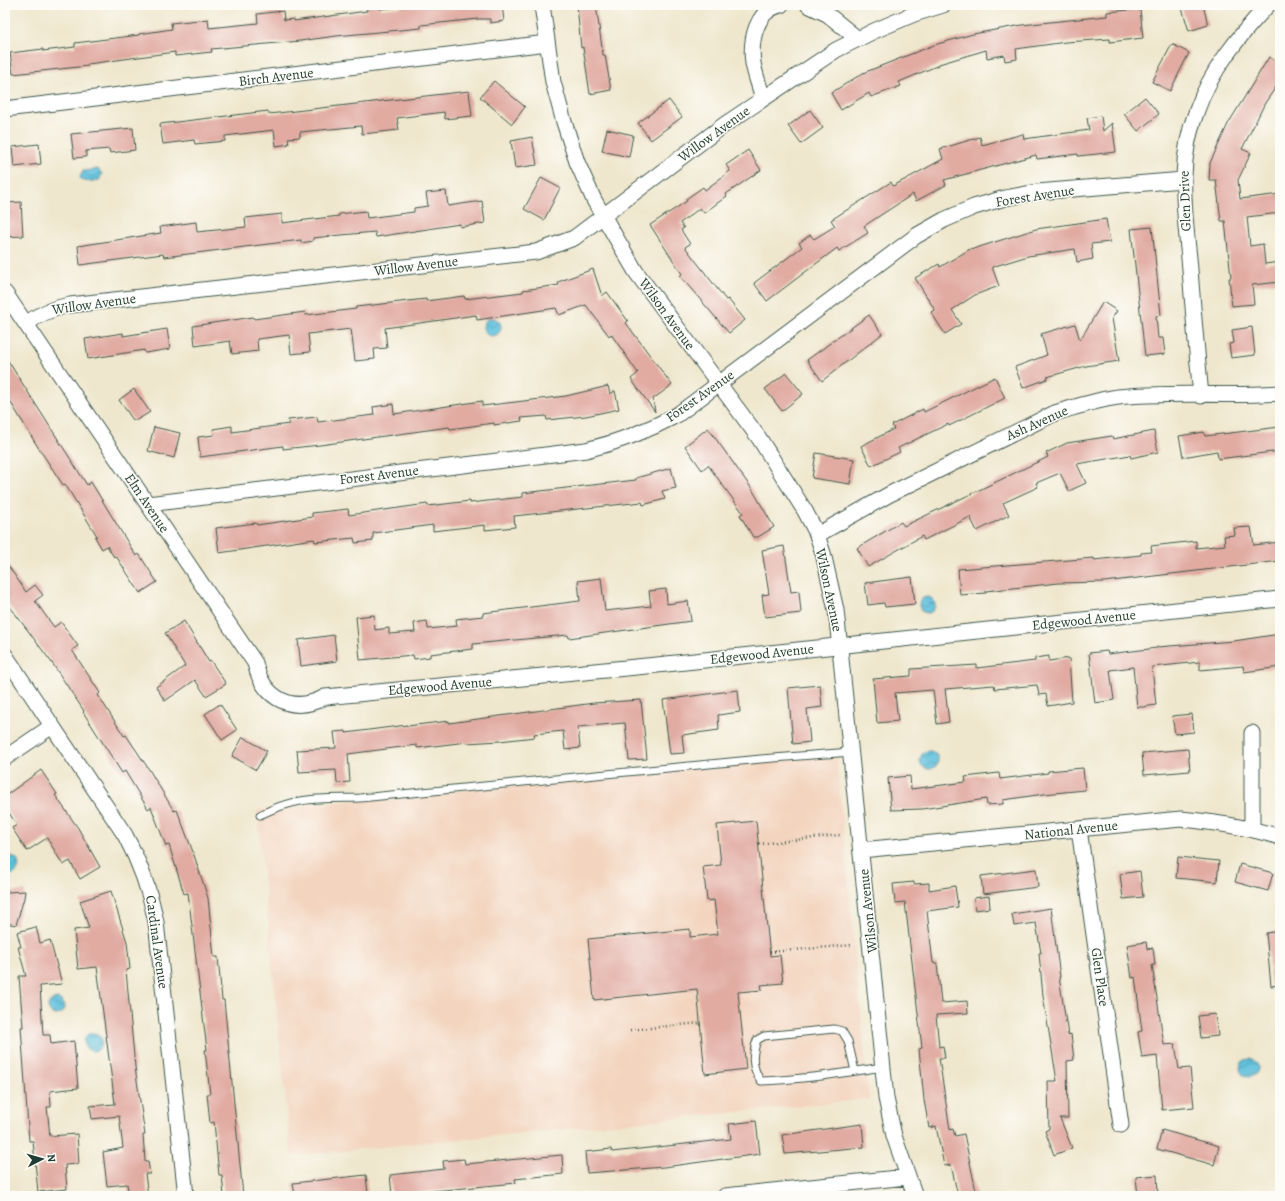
<svg xmlns="http://www.w3.org/2000/svg" width="1285" height="1201" viewBox="0 0 1285 1201" font-family="Alegreya,serif">
	<style>
		.built { fill: #f3d4be }
		.water { fill: url(#water-waves); stroke: #3f7e88 }
		.building { fill: #e1aba2 }
		.lines { fill: none; stroke-linecap: round; stroke-linejoin: round }
		.service-casing { stroke: #3e564b; stroke-width: 9 }
		.minor-casing { stroke: #3e564b; stroke-width: 17 }
		.path { stroke: #3e564b; stroke-width: 2.5; stroke-dasharray: 1 3; stroke-linecap: butt }
		.service { stroke: #fff; stroke-width: 7 }
		.minor { stroke: #fff; stroke-width: 15 }
		.labels { text-anchor: middle; dominant-baseline: central; stroke-width: 3; stroke-linejoin: round; paint-order: stroke }
		.street-label { font-size: 14px; fill: #1f3d34; stroke: #fdfcf7 }
	</style>
	<defs>
		<pattern id="water-waves" width="16" height="10" patternUnits="userSpaceOnUse"><rect width="16" height="10" fill="#5fc0dd"/><path d="M0 5q4-4 8 0t8 0" fill="none" stroke="#4e9db4"/></pattern>
	</defs>
	<rect width="100%" height="100%" fill="#fdfcf7"/>
	<filter id="ink" filterUnits="userSpaceOnUse"><feTurbulence type="fractalNoise" baseFrequency=".025" numOctaves="2"/><feDisplacementMap in="SourceGraphic" scale="8" xChannelSelector="R" yChannelSelector="G"/><feConvolveMatrix kernelMatrix="1 2 1 2 8 2 1 2 1" color-interpolation-filters="sRGB"/></filter>
	<filter id="wash" filterUnits="userSpaceOnUse"><feTurbulence type="fractalNoise" baseFrequency=".012" numOctaves="4" result="noise"/><feDisplacementMap in="SourceGraphic" scale="16" xChannelSelector="R" yChannelSelector="G"/><feGaussianBlur stdDeviation="0.9" result="paint"/><feColorMatrix in="noise" values="0 0 0 0 0 0 0 0 0 0 0 0 0 0 0 0 0 1.4 0 .05"/><feComposite in="paint" operator="in"/></filter>
	<g filter="url(#wash)">
		<rect width="100%" height="100%" fill="#efe7cd"/>
		<path class="built" d="M836,754L869,1099L291,1156L257,810Z"/>
		<path class="water" d="M98,169L102,174L99,180C92,181 83,184 80,177L83,171Z
			M483 327a9 9 0 1 1 18 0a9 9 0 1 1-18 0Z
			M919 605a8 8 0 1 1 16 0a8 8 0 1 1-16 0Z
			M920 760a9 9 0 1 1 18 0a9 9 0 1 1-18 0Z
			M9,855L17,859C22,869 16,877 5,874V856Z
			M48 1007a8 8 0 1 1 16 0a8 8 0 1 1-16 0Z
			M84 1042a9 9 0 1 1 18 0a9 9 0 1 1-18 0Z
			M1240 1068a9 9 0 1 1 18 0a9 9 0 1 1-18 0Z"/>
		<g id="blocks">
			<path class="building" d="M366,5H379L380,9L422,5H502L504,21L490,23V19H478L421,25V28L336,36L300,41L211,49L212,52L175,56V52L88,64V66L13,74L10,53L43,49V51L75,47V43L139,35V34L172,29L171,23L208,19L209,28L258,23L257,14L283,11L284,20L294,19V21L367,11Z
				M577,5H596L603,55H605L611,90L590,94L583,47L581,48Z
				M1181,5H1203L1208,25L1189,31Z
				M1140,9L1143,38L1110,42V39L1066,42L1016,49L1017,59L1005,61L1004,55L987,58L986,50L939,64V65L899,82L901,86L871,97L869,93L841,110L831,93L863,73L934,45L973,34L1022,25L1107,16V12Z
				M1172,44L1189,53L1170,91L1152,82Z
				M1269,57L1280,64V81L1265,103L1242,149L1251,153L1238,180L1240,199L1280,194V213L1247,217L1250,246L1263,244L1265,264L1280,262V282L1252,285L1254,304L1232,306L1229,278H1231L1225,221H1221L1216,180H1209L1210,163L1228,124Z
				M494,81L525,107L512,124L480,97Z
				M469,91L472,116L445,119L444,112L397,118L399,130L362,134L361,126L300,132V137L288,138L289,144L276,146L274,130L225,136V141L195,144L194,140L163,144L160,124L268,111L269,114Z
				M1145,97L1159,114L1138,131L1124,114Z
				M669,100L682,117L651,140L638,123Z
				M810,110L823,128L801,144L788,126Z
				M1101,116L1103,131L1112,123L1116,152L1078,156V154L1037,159L1036,155L944,180L946,185L916,201L913,194L864,226L868,233L839,251L837,248L767,301L754,283L802,247L799,243L810,235L814,239L835,226L831,220L891,182L893,186L943,159L940,149L980,137L982,145L1023,134L1024,139L1089,130L1087,118Z
				M133,128L135,150L110,153L109,149L86,151V157L74,158L71,134Z
				M607,129L633,135L629,157L602,151Z
				M532,137L537,165L515,168L511,141Z
				M39,144L41,164L14,167L12,147Z
				M748,150L761,170L726,194L727,196L704,213L700,208L680,223L684,228L681,230L690,244L685,247L726,300L728,299L745,320L729,333L680,276L682,274L650,225L687,201L686,199L703,187L705,190L730,171L726,165Z
				M541,178L560,188L544,220L524,209Z
				M446,191L448,206L482,201L485,223L460,227V224L376,237L375,232L341,235L313,238V241L301,243V240L164,257L163,254L80,265L78,246L161,233L160,227L196,222L197,232L246,227L245,218L282,214V223L339,216V214L366,211L367,218L414,212V208L428,206L426,193Z
				M21,202L23,236L5,237V203Z
				M1106,219L1110,242L1091,244L1093,259L1077,262L1075,249L1028,256L992,267L999,286L975,295L952,310L961,324L945,334L931,312L935,310L915,278L939,264L940,267L972,248L973,249L1036,229Z
				M1152,227L1161,315L1156,316L1158,338H1163L1165,354L1145,356L1131,229Z
				M593,269L602,296L607,292L628,321L626,323L672,385L653,399L655,412L631,379L638,373L611,334L609,336L586,305L559,315L556,308L477,320L476,315L385,328L387,348L374,349L375,359L355,361L351,329L308,334L310,352L291,354L289,335L257,339L258,351L232,354L230,341L195,346L193,326L253,317L254,319L305,312L306,315L356,309V307L426,299V301L464,296L465,299L523,292V290L559,285L558,282Z
				M1103,302L1117,311L1112,318L1119,361L1086,366L1047,377V379L1023,388L1015,367L1047,355L1041,334L1075,324L1080,340Z
				M869,315L882,334L822,381L807,360Z
				M1252,327L1255,355L1231,358L1229,344L1234,343L1232,330Z
				M167,329L170,349L145,353L144,350L88,359L85,339L123,333V336Z
				M5,356L87,485L91,482L136,556L139,554L157,582L140,593L116,556L114,557L107,546L102,549L95,537L97,536L65,484L63,485L36,444L5,393Z
				M786,373L803,394L782,411L765,389Z
				M995,377L1005,398L949,426L948,424L898,448L900,452L871,466L861,446L894,429L892,425L923,409L924,412Z
				M608,386L610,394L615,391L619,409L586,416L547,420L546,416L521,418L522,421L494,425V423L450,429L449,427L320,445L283,449V446L200,457L198,437L214,435L213,429L232,426V432L289,424L288,420L317,417L318,422L374,415L373,407L393,404L394,414L482,401V406L566,396Z
				M134,389L150,412L137,420H133L119,400Z
				M154,427L180,433L174,458L148,451Z
				M1280,427V451L1218,459L1217,451L1183,457L1179,436L1204,432L1205,436Z
				M708,428L752,489L774,527L758,537H753L740,515L743,513L708,465L702,470L685,446Z
				M1154,431L1158,452L1131,458L1130,455L1077,464L1086,483L1069,491L1060,473L1036,483L1038,487L1003,503L1009,515L977,531L970,517L924,540L922,536L868,567L857,548L901,522L904,526L1048,457L1046,453L1067,443L1112,436L1113,439Z
				M816,453L854,459L850,484L812,478Z
				M671,468L676,488L662,491L665,499L643,505L642,502L514,516L515,527L485,530V525L433,531V525L373,533V541L355,543L354,538L315,542L314,539L219,553L216,528L256,523L257,525L312,517V513L348,509L349,515L427,504L428,506L470,501V503L523,497V493L636,480V478Z
				M1251,527L1254,545L1280,542V561L1104,582L1058,583L986,591V593L960,595L958,569L1094,558V560L1141,555V553L1152,552L1151,546L1196,541V548L1225,545L1224,536L1235,535L1234,528Z
				M784,546L791,592L799,591L801,613L765,617L762,595L769,594L762,550Z
				M5,561L26,592L35,585L43,595L35,601L54,627L61,622L78,646L72,650L100,693L98,695L124,736L126,735L150,771L174,811L177,810L193,852L208,898L214,957H218L222,1000H224L243,1196H224L222,1175H219L214,1122L210,1123L207,1094H210L205,1050H207L188,893L184,894L169,845L166,846L151,807L148,809L125,771L122,773L83,712L84,711L52,663L5,600Z
				M912,577L915,604L885,607L884,603L868,605L865,583Z
				M601,578L605,611L651,606L649,591L666,589L667,604L688,601L691,621L569,638L568,635L473,644V649L430,654V657L414,659L413,655L360,660L356,617L374,615L375,630L389,628V634L415,632L414,623L427,621L428,629L457,626L456,619L483,616V613L580,601L578,581Z
				M184,621L209,662L211,661L226,684L206,696L195,680L165,701L156,687L185,666L165,633Z
				M1280,634V667L1244,672L1243,666L1200,670V662L1152,667L1156,705L1143,707H1137L1133,667L1110,670L1114,700L1095,703L1089,653L1107,651L1108,654L1157,648V647L1234,641Z
				M334,635L337,661L301,666L298,640Z
				M1049,656V661L1069,658L1072,702L1048,706L1046,694L1039,695L1037,685L995,689L994,685L945,689L949,722L937,724L933,690L895,693L898,721L877,723L873,679L911,676V669L977,665V668L1035,661V658Z
				M820,685L822,707L807,709L810,742L793,744L788,688Z
				M738,690L740,712L718,715L719,730L682,735L684,753L670,754L663,700Z
				M641,700L647,759L629,760L625,723L578,727L580,748L565,750L563,731L534,734L535,737L500,741L467,743V742L417,748V745L348,754L350,782L337,783L336,770L299,772L297,750L336,748L334,732L346,731V733L407,725V726L449,721V723L594,703Z
				M220,704L237,730L222,740L205,714Z
				M1192,714L1194,732L1175,734L1172,716Z
				M243,737L267,751L256,770L232,756Z
				M1188,749L1190,771L1144,775L1142,753Z
				M1083,768L1085,790L1044,794L1003,800V804L987,805L986,799L922,809L891,810L888,778L910,776L911,789L966,782L965,777L999,773L1000,779L1048,773V771Z
				M41,770L57,794L55,795L78,828L100,867L80,879L70,861L63,865L47,838L27,851L12,828L17,825L5,807V796Z
				M756,821L770,956L780,955L783,983L761,985L762,990L738,992L746,1069L705,1074L697,989L594,1000L588,939L690,929V937L718,934L714,900L707,901L703,867L721,865L717,825Z
				M1178,857L1219,861L1217,882L1176,878Z
				M1240,864L1273,873L1268,891L1235,882Z
				M1036,869L1038,887L983,894L981,876Z
				M1140,871L1143,897L1123,899L1120,874Z
				M914,882V884L929,883V890L955,886L958,907L927,911L933,963H937L941,1003L967,1001L968,1013L936,1015L939,1047L943,1046L945,1058H939L950,1130L953,1129L955,1136L964,1134L977,1196H958L951,1165L944,1166L936,1126L929,1128L924,1100L919,1049L922,1048L905,902L895,903L893,884Z
				M5,886L8,892L25,891L24,898L16,925L5,923Z
				M111,891L127,942L130,969L126,970L135,1067L145,1135H143L145,1161H148L150,1174H145L148,1196H129L127,1184L107,1186L103,1152L123,1148L119,1116L92,1119L90,1106L115,1104L97,967L78,969L74,930L89,928L80,901Z
				M989,896L990,908L975,910L974,898Z
				M1051,908L1060,977H1059L1068,1035L1071,1034L1074,1060L1067,1061L1068,1118H1060L1072,1148L1054,1155L1045,1131L1049,1129L1048,1081H1057L1043,996L1039,953H1041L1036,923L1014,926L1012,914Z
				M36,927L40,943L50,940L62,984L40,986L43,1035H50L51,1044L74,1041L78,1088L50,1091L51,1107H47L50,1136L77,1134L79,1164L65,1165L67,1189L38,1192L33,1141H29L21,1027H23L19,976H26L18,947H21L17,932Z
				M1280,931V985L1271,986L1266,933Z
				M1146,942L1147,949L1153,948L1155,965H1152L1164,1045L1175,1044L1179,1069L1190,1068L1194,1107L1162,1110L1157,1056L1142,1058L1138,1032L1142,1031L1135,977L1132,978L1127,945Z
				M1215,1014L1218,1036L1201,1038L1198,1016Z
				M756,1121L760,1154L664,1167L587,1173L585,1152L611,1149L612,1152L731,1139L729,1124Z
				M862,1124L864,1147L785,1154L782,1135Z
				M1162,1130L1219,1146L1214,1165L1157,1149Z
				M562,1155L563,1174L515,1179L516,1183L392,1195L390,1175L444,1169L443,1161L464,1159L465,1164Z
				M366,1175L368,1195L295,1196L293,1183Z
				M1157,1175L1158,1196H1138L1136,1177Z"/>
		</g>
	</g>
	<g filter="url(#ink)">
		<use href="#blocks" fill-opacity="0" stroke="#3e564b" stroke-width="1"/>
		<g class="lines">
			<g class="service-casing">
				<path id="service" d="M260,815C297,796 320,799 360,798L761,759L851,752
					M855,1071L848,1041L842,1031L834,1029L764,1036L757,1040C752,1055 751,1067 761,1081C802,1080 843,1073 883,1067"/>
			</g>
			<g class="minor-casing">
				<path id="minor" d="M542,5L553,82L564,122L577,162L594,200L636,272L759,438L805,511L816,532L823,553L836,610L886,1098L894,1136L915,1196
					M808,5L827,14L858,39
					M763,99C760,87 755,75 753,63C750,40 756,10 781,5
					M5,109L547,43
					M5,293L255,663C263,698 292,715 325,697L657,665L1280,599
					M26,324C40,313 53,308 70,305L536,252L574,238L724,125L836,50L874,31L914,14L943,5
					M1201,396C1197,353 1193,311 1190,269C1185,214 1176,163 1197,110C1211,70 1239,36 1268,5
					M148,504L586,450C619,442 647,431 677,415L916,236L944,220L974,207L1005,198L1037,192L1183,180
					M817,535L890,494L1055,413C1076,407 1096,400 1118,397C1171,391 1226,397 1280,393
					M5,655L125,835C140,863 150,891 156,922L186,1196
					M1252,733V829
					M5,758L52,726
					M1079,829L1121,1125
					M861,850L1181,819C1215,822 1247,827 1280,837
					M725,1196L907,1177"/>
			</g>
			<path class="path" d="M759,844L840,835
				M770,952L852,945
				M630,1030L700,1023"/>
			<use href="#service" class="service"/>
			<use href="#minor" class="minor"/>
		</g>
	</g>
	<g class="labels">
		<g class="street-label">
			<text transform="translate(276 77) rotate(-7)">Birch Avenue</text>
			<text transform="translate(714 134) rotate(-36)">Willow Avenue</text>
			<text transform="translate(1035 196) rotate(-9)">Forest Avenue</text>
			<text transform="translate(1185 201) rotate(-92)">Glen Drive</text>
			<text transform="translate(416 266) rotate(-7)">Willow Avenue</text>
			<text transform="translate(94 304) rotate(-8)">Willow Avenue</text>
			<text transform="translate(667 314) rotate(54)">Wilson Avenue</text>
			<text transform="translate(700 396) rotate(-35)">Forest Avenue</text>
			<text transform="translate(1037 423) rotate(-24)">Ash Avenue</text>
			<text transform="translate(379 475) rotate(-7)">Forest Avenue</text>
			<text transform="translate(147 503) rotate(56)">Elm Avenue</text>
			<text transform="translate(829 590) rotate(78)">Wilson Avenue</text>
			<text transform="translate(1084 620) rotate(-6)">Edgewood Avenue</text>
			<text transform="translate(762 654) rotate(-6)">Edgewood Avenue</text>
			<text transform="translate(440 686) rotate(-5)">Edgewood Avenue</text>
			<text transform="translate(1071 830) rotate(-6)">National Avenue</text>
			<text transform="translate(868 911) rotate(-96)">Wilson Avenue</text>
			<text transform="translate(157 942) rotate(82)">Cardinal Avenue</text>
			<text transform="translate(1100 977) rotate(82)">Glen Place</text>
		</g>
	</g>
	<rect width="1285" height="1201" fill="none" stroke="#fdfcf7" stroke-width="20"/>
	<g transform="translate(42 1159) rotate(84)" stroke="#fdfcf7" stroke-width="3" paint-order="stroke">
	<path d="M0-3L7 15L0 10L-7 15Z" fill="#1f3d34"/>
	<text y="-6" font-size="11" font-weight="bold" text-anchor="middle" fill="#1f3d34">N</text>
	</g>
</svg>
